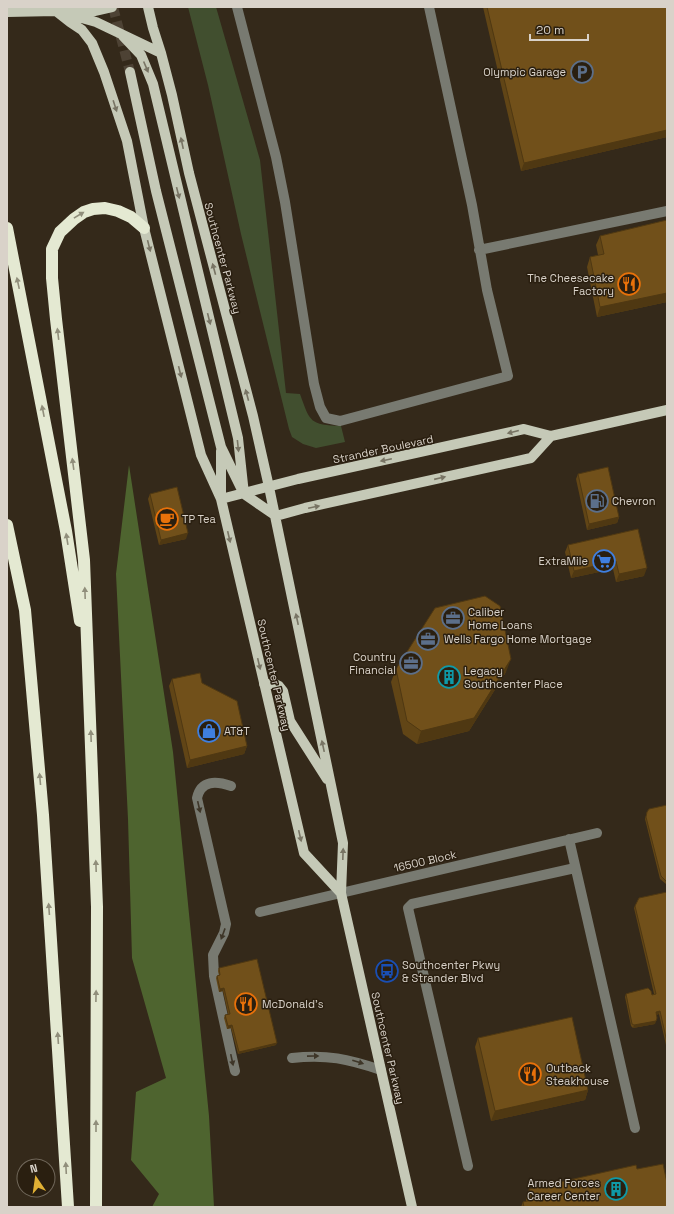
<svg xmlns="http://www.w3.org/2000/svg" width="674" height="1214" viewBox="0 0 674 1214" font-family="'Space Grotesk',sans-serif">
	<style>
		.green { fill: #414f2f }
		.forest { fill: #4e642f }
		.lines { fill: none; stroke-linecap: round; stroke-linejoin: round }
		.major-tunnel { stroke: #4d4234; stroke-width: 10; stroke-dasharray: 10 5; stroke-linecap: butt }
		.minor { stroke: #787a71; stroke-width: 10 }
		.major { stroke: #c5c9b7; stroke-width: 10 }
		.highway { stroke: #e4e9d2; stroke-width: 12 }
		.wall { fill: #614516 }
		.shaded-wall { fill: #4f3812 }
		.building { fill: #71501a; stroke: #4f3812 }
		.oneway { fill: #787464 }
		.oneway2 { fill: #908e7b }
		.oneway3 { fill: #3e3628 }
		.labels { text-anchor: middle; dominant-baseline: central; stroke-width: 3; stroke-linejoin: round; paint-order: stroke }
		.poi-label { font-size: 11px; fill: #d9d2c9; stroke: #2a1f10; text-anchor: start }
		.street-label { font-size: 11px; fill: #d9d2c9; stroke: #2a1f10 }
	</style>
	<rect width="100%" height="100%" fill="#34291a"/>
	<path class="green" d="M188,7H216L260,160L286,393L300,394C310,422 310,425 341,426L345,442L316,448L303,444L292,437L289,429L241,234L208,85Z"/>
	<path class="forest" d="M129,465L173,752L209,1116L214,1207H152L159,1194L131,1160L136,1092L166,1078L132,958L128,819L116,574Z"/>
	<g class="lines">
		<path class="major-tunnel" d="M113,7L130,72"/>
		<path class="minor" d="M237,7L276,157L285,202L314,384L320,407L326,418L340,421L508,376L487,290L472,205L429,7
			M479,250L667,211
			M231,786C216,781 201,780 197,798L226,924L224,933L213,955L214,976L235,1071
			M569,839L635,1128
			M260,912L597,833
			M292,1058C327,1054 348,1059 381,1070
			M468,1166L408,908L412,904L575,868"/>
		<path class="major" d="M148,7L153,28L161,53L172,95L189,173L253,416L269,487L343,843L341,893L412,1207
			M56,11L70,22L82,30L92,43L104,72L127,141L144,228L201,455L221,499
			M7,12L56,11L90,12L112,7
			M60,12L96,22L161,53
			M123,36L141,55L153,84L238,438L244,494
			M130,72L156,191L221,447L244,494L276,516
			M221,451V499L304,853L341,893
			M221,499L298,479L524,429L551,436L667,410
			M276,516L305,508L531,458L551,436
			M264,684H275L279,686L283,691L290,721L327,779"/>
		<path class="highway" d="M7,228L66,531L80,621
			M7,525L25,610L43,815L68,1207
			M96,1207L97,907L84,560L56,319L52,278V249L60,232L74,219L84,212L93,209L105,208L118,211L131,217L144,228"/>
	</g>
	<path class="wall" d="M483,7H667V137L521,171Z
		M667,220V302L597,317L587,267L590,257L598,255L596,245L600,236Z
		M578,474L619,517L617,523L587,530L576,479Z
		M150,494L186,539L159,545L148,499Z
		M638,529L644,576L616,582L613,569L571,578L565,552L568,545Z
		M396,669L506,672L469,731L417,744L403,734L391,682Z
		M172,679L202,683L247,746L244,754L187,768L169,686Z
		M667,805V884H666L660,879L645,819L647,812Z
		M667,892V1046L666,1045L659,1014L656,1015L655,1024L633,1028L631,1026L625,997L626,994L652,995L654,994L634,908L635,906Z
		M219,968L276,1045L238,1054L231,1028L227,1029L224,1018L225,1015L228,1014L223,991L219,992L216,978L217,976L219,975L218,971Z
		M478,1038L588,1090L585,1100L491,1121L475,1047Z
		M637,1169L667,1207H521L523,1202L526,1201V1199L529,1189Z"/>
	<path class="shaded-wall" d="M667,130V137L521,171L524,163Z
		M667,293V302L597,317L600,307Z
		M619,517L617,523L587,530L589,524Z
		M188,533L186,539L159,545L161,540Z
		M616,561L613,569L571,578L574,571Z
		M647,568L644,576L616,582L619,574Z
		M511,659L506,672L469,731L417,744L421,731Z
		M247,746L244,754L187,768L190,760Z
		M224,988L223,991L219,992L220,989Z
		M660,1011L659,1014L655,1015L656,1012Z
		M657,1018L655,1024L633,1028L634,1025Z
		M232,1025L231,1028L227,1029L228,1026Z
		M277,1043L276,1045L238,1054L239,1052Z
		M588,1090L585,1100L491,1121L495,1111Z"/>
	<path class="building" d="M487,7H667V130L524,163Z
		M667,220V293L600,307L590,257L604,254L600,236Z
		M608,467L619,517L589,524L578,474Z
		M177,487L188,533L161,540L150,494Z
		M638,529L647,568L619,574L616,561L574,571L568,545Z
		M485,596L500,606L511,659L474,718L421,731L407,721L396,669L435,608Z
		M200,673L202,683L237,701L247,746L190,760L172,679Z
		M667,805V882L661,876L646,817L647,812L649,809Z
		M667,892V1042L660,1011L656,1012L657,1018L656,1021L634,1025L632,1024L626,994L629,993L648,988L651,991L652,995L656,994L635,906L639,898Z
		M257,959L277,1043L239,1052L232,1025L228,1026L225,1015L230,1014L224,988L220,989L217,976L220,975L219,968Z
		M572,1017L588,1090L495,1111L478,1038Z
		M663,1164L667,1183V1207H524L523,1202L532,1200L529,1189L636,1165L637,1169Z"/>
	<defs><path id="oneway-solid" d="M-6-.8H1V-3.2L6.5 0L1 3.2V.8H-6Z"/></defs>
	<g class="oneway">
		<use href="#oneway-solid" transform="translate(146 67) rotate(67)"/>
		<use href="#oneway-solid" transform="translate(115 106) rotate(72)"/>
		<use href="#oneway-solid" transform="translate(182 143) rotate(-102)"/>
		<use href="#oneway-solid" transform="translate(178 193) rotate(76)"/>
		<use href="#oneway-solid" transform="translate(149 246) rotate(76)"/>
		<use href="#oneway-solid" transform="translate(214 269) rotate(-105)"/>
		<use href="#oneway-solid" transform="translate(209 319) rotate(76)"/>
		<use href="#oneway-solid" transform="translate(180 372) rotate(76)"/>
		<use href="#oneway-solid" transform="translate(247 395) rotate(-105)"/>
		<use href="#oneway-solid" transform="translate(513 432) rotate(166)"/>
		<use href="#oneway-solid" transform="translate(238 446) rotate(84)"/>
		<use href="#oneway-solid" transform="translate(386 460) rotate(168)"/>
		<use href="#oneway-solid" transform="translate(440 478) rotate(-13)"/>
		<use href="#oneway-solid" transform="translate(314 507) rotate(-12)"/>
		<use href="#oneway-solid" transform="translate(229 537) rotate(77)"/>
		<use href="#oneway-solid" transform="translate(297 619) rotate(-102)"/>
		<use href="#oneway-solid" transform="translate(259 664) rotate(77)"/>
		<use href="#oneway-solid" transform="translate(323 746) rotate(-102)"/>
		<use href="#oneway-solid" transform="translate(300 836) rotate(77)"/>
		<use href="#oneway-solid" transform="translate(343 854) rotate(-88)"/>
	</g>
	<g class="oneway2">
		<use href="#oneway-solid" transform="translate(79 215) rotate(-31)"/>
		<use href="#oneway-solid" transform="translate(18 283) rotate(-102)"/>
		<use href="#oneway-solid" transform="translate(58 334) rotate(-97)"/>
		<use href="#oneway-solid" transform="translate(43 411) rotate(-101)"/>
		<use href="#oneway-solid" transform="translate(73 464) rotate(-98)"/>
		<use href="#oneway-solid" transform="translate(67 539) rotate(-99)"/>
		<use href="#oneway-solid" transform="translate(85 593) rotate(-92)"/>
		<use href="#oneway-solid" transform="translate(91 736) rotate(-92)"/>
		<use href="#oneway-solid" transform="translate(40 779) rotate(-95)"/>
		<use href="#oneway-solid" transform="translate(96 866) rotate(-92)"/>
		<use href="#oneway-solid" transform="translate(49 909) rotate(-94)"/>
		<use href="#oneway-solid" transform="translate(96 996) rotate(-89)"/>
		<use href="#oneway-solid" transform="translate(58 1038) rotate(-94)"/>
		<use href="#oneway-solid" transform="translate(96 1126) rotate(-90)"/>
		<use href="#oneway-solid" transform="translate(66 1168) rotate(-93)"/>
	</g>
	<g class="oneway3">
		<use href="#oneway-solid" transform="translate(199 807) rotate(77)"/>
		<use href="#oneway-solid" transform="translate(223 934) rotate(110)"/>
		<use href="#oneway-solid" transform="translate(313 1056) rotate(-1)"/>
		<use href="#oneway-solid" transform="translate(232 1060) rotate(78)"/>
		<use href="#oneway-solid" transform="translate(358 1062) rotate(18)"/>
	</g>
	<defs>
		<g id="parking-ring" transform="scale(1.15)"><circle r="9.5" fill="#2a1f10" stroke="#5c6f8a" stroke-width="1.5"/><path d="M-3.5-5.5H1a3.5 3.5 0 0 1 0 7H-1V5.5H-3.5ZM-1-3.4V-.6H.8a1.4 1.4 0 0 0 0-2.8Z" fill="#5c6f8a"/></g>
		<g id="restaurant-ring" transform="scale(1.15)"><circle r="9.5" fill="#2a1f10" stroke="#e8710a" stroke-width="1.5"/><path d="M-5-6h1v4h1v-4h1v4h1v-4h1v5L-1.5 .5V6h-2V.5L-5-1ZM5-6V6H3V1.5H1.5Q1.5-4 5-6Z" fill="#e8710a"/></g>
		<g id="fuel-ring" transform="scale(1.15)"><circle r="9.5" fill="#2a1f10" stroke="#5c6f8a" stroke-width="1.5"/><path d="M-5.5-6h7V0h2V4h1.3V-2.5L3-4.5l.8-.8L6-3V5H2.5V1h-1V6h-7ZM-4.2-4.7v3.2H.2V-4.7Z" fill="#5c6f8a"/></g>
		<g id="cafe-ring" transform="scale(1.15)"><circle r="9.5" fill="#2a1f10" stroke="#e8710a" stroke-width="1.5"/><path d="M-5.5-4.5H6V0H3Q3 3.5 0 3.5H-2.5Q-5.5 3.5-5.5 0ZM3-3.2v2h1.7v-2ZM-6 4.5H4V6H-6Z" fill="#e8710a"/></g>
		<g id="supermarket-ring" transform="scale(1.15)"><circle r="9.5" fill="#2a1f10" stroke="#3f7fe0" stroke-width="1.5"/><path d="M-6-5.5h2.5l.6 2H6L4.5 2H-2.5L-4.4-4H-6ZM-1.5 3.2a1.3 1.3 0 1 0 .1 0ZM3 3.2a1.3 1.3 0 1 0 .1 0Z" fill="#3f7fe0"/></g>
		<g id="office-ring" transform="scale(1.15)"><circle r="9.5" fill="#2a1f10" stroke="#5c6f8a" stroke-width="1.5"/><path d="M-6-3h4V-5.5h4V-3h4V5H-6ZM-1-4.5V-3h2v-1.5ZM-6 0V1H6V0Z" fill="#5c6f8a"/></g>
		<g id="building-ring" transform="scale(1.15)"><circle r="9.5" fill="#2a1f10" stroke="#0f9aa8" stroke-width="1.5"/><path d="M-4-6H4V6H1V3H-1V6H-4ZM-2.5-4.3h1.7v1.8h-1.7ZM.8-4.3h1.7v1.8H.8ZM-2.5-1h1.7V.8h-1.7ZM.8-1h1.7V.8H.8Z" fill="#0f9aa8"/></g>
		<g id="shop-ring" transform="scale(1.15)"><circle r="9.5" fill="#2a1f10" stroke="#3f7fe0" stroke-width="1.5"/><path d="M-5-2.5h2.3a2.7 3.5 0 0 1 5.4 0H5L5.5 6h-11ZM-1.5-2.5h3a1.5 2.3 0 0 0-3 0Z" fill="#3f7fe0"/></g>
		<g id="bus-ring" transform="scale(1.15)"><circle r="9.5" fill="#2a1f10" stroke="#1a4fb4" stroke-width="1.5"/><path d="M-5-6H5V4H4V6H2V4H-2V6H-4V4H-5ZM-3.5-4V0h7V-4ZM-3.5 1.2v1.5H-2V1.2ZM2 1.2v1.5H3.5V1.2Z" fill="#1a4fb4"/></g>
	</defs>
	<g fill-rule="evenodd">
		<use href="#parking-ring" x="582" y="72"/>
		<use href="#restaurant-ring" x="629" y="284"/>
		<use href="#fuel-ring" x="597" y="501"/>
		<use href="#cafe-ring" x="167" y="519"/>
		<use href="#supermarket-ring" x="604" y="561"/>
		<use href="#office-ring" x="453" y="618"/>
		<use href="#office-ring" x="428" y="639"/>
		<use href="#office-ring" x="411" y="663"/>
		<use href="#building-ring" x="449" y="677"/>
		<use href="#shop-ring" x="209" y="731"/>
		<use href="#bus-ring" x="387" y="971"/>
		<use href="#restaurant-ring" x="246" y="1004"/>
		<use href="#restaurant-ring" x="530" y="1074"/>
		<use href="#building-ring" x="616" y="1189"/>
	</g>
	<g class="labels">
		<g class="poi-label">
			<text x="566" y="72" text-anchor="end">Olympic Garage</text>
			<text x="614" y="278" text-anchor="end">The Cheesecake<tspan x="614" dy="13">Factory</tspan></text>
			<text x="612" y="501">Chevron</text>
			<text x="182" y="519">TP Tea</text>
			<text x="588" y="561" text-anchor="end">ExtraMile</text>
			<text x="468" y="612">Caliber<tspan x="468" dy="13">Home Loans</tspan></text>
			<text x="444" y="639">Wells Fargo Home Mortgage</text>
			<text x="396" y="657" text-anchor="end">Country<tspan x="396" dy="13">Financial</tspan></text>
			<text x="464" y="671">Legacy<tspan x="464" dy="13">Southcenter Place</tspan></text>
			<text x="224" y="731">AT&amp;T</text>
			<text x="402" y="965">Southcenter Pkwy<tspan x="402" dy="13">&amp; Strander Blvd</tspan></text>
			<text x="262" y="1004">McDonald's</text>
			<text x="546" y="1068">Outback<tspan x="546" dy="13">Steakhouse</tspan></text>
			<text x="600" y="1183" text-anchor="end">Armed Forces<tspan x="600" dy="13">Career Center</tspan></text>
		</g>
		<g class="street-label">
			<text transform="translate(223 258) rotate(75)">Southcenter Parkway</text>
			<text transform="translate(383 449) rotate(-12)">Strander Boulevard</text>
			<text transform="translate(274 675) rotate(77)">Southcenter Parkway</text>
			<text transform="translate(425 861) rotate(-13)">16500 Block</text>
			<text transform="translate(388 1048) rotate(77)">Southcenter Parkway</text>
		</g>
	</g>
	<rect width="674" height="1214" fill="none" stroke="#d9d2c9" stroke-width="16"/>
	<g transform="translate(36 1178) rotate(347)"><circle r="19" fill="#2a1f10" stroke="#70675a"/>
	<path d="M0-3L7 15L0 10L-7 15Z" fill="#e0b034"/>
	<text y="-6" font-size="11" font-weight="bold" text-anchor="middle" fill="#d9d2c9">N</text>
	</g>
	<path d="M530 34v6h58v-6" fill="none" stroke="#d9d2c9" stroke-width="2"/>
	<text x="536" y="34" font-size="12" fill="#d9d2c9" stroke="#2a1f10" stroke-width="3" paint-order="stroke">20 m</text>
</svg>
